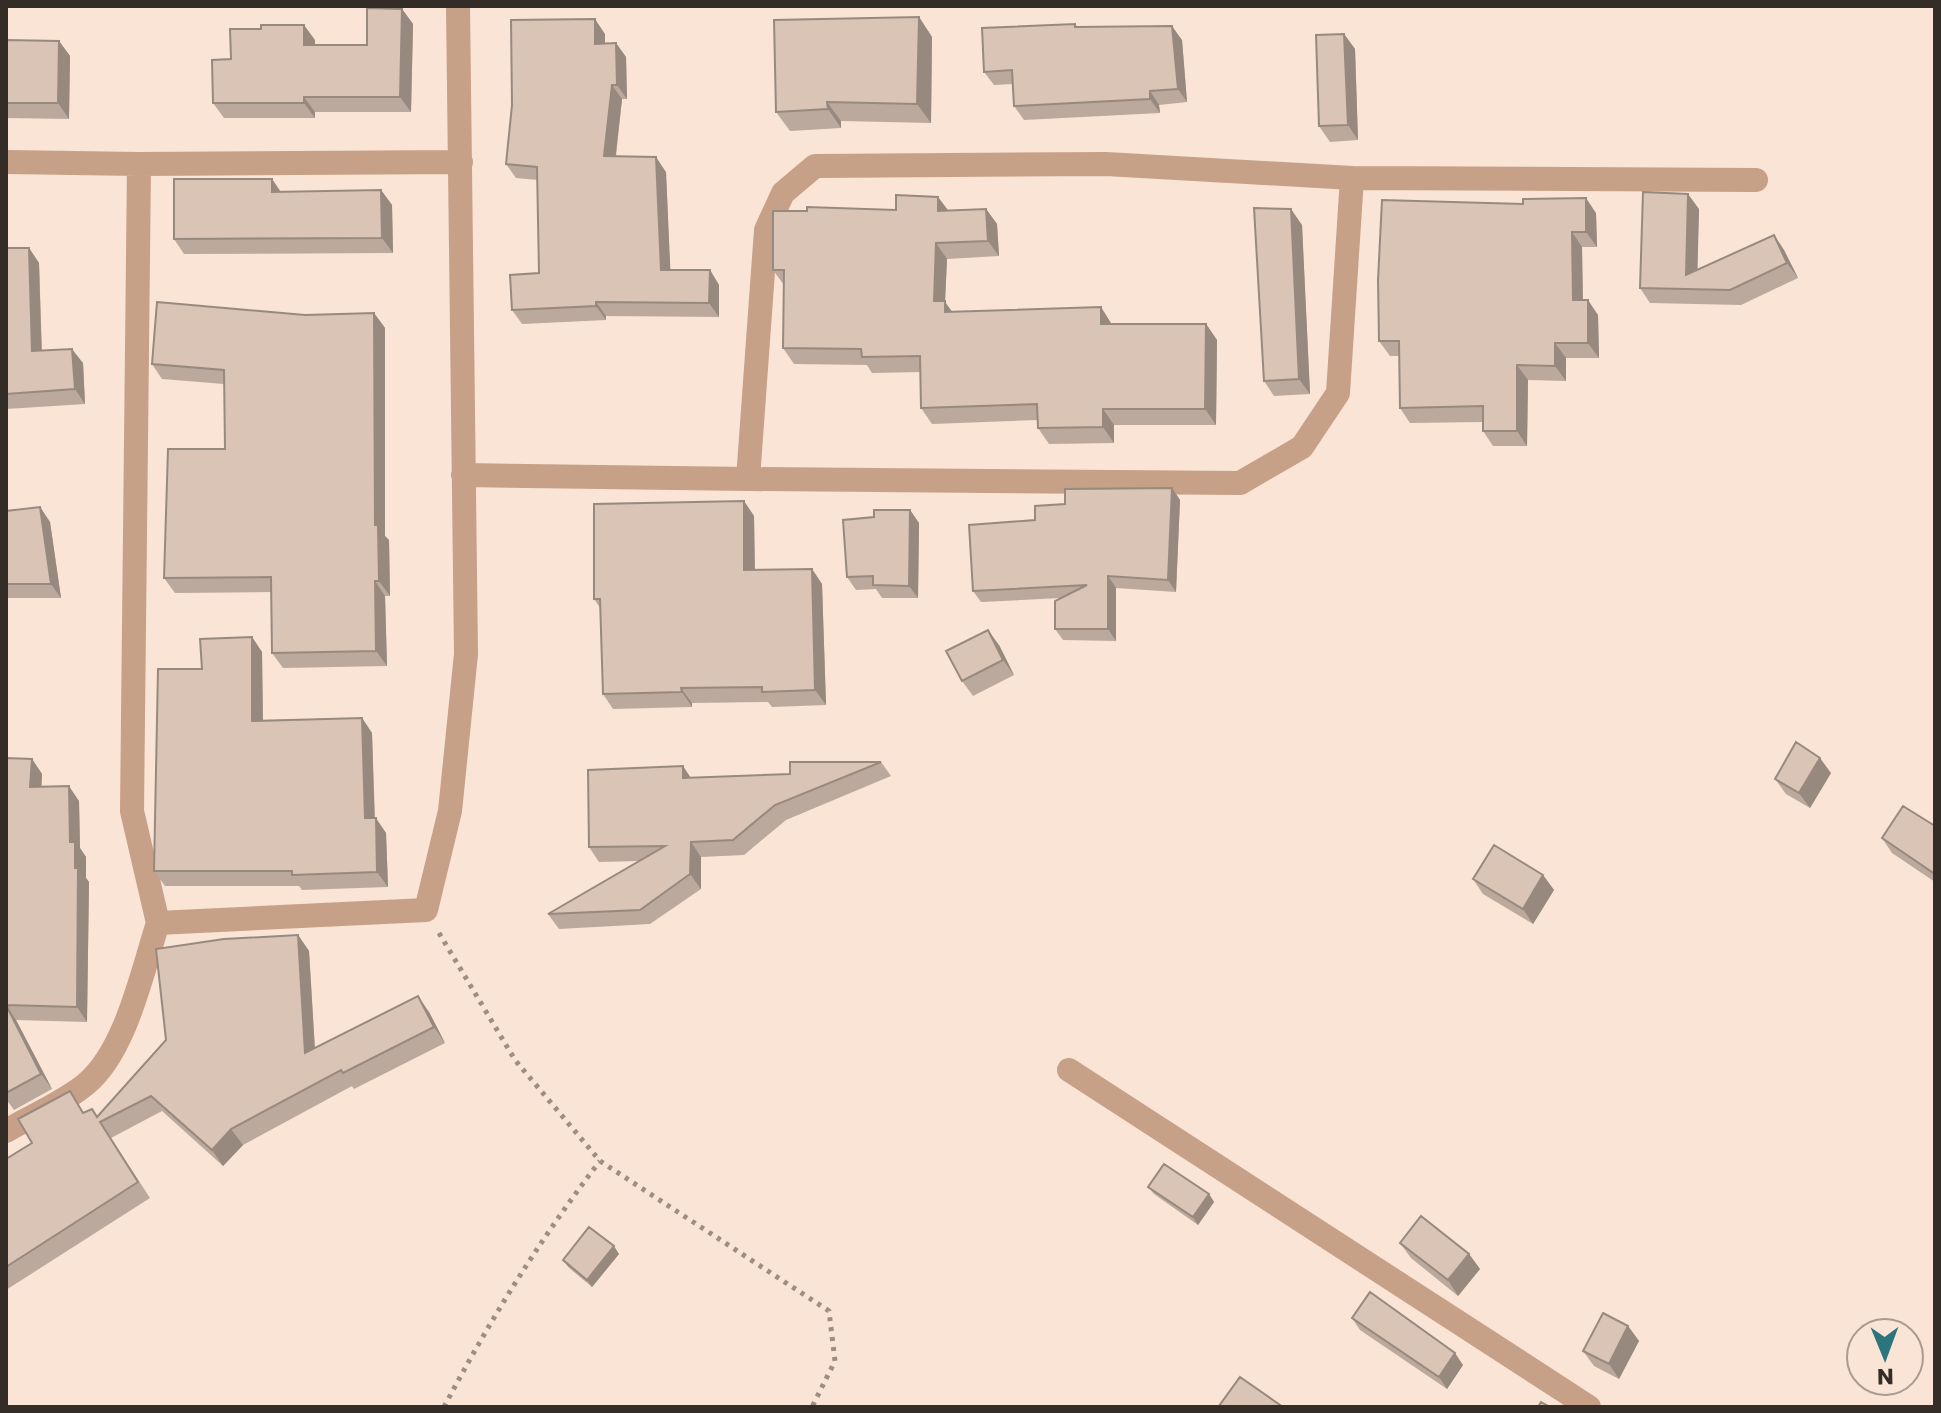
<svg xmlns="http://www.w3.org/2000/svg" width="1941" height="1413" viewBox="0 0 1941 1413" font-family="Poppins,sans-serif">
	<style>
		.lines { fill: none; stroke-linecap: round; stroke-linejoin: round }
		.path { stroke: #9d8d83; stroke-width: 5; stroke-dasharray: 4 6; stroke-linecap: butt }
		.minor { stroke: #c6a087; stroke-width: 24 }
		.wall { fill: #bba99d }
		.shaded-wall { fill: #98897f }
		.building { fill: #d9c4b6; stroke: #98897f; stroke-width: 2 }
	</style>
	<rect width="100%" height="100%" fill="#fae4d6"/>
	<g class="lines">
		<path class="path" d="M439,933L515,1060L600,1161L829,1311L835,1361L812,1407
			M444,1407C490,1320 540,1239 600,1161"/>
		<path class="minor" d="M458,6L466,654L450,811L426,910L158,923L132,811L139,164L461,162
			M6,162L139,164
			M463,475L748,479L766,230L783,193L815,166L1106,164L1352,178L1756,180
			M748,479L1240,483L1302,447L1338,393L1352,178
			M1069,1070L1589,1407
			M6,1131C31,1116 63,1103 86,1084C126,1051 142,972 158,923"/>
	</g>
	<path class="wall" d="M402,9L413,24L411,112H315V118H224L213,103L231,59L315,40V45H367Z
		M919,17L932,37L931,123L841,121V128L790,131L776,112Z
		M1075,24L1078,27L1182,40L1187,102L1159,105L1160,113L1024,120L1014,106L1013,84L994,85L984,72Z
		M605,34V44L616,43L626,57L627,99H622L616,156L666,172L670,270H710L719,285V317L606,316V320L522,324L512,310L539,273L538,180L516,178L506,164Z
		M1344,34L1355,49L1358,140L1330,142L1319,126Z
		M6,40L59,41L70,56L69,119L6,118Z
		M272,179L281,192L381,190L392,205L393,253L184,254L174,239Z
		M938,197L948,210L986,209L997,224L999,256L947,259L945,302L952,312L1111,323L1112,324H1206L1217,340L1216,425H1114V443L1049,444L1038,428V420L932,424L921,408L920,372L872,373L867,365L794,364L783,348L784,285L773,270L896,210Z
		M1699,209L1697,270L1774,235L1784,250L1798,278L1741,305L1650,303L1640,288Z
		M1596,213L1597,247H1582L1583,300L1598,315L1599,358H1566V381L1528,380L1527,446H1493L1483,431V422L1410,423L1400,408L1399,356H1390L1379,341Z
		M1302,225L1310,394L1274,396L1264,381Z
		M6,248H29L39,263L42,351L83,363L85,404L6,409Z
		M374,313L385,328V536L389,540L390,596H385L387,666L283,668L272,653L271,592L175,593L164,578L225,449L224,384L162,379L152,364L305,315Z
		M1172,488L1180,500L1176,592L1116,588V641L1063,640L1055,629L1061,598L981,602L973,591L1035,520L1065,504Z
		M744,501L754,516L755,570L812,569L822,584L826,705L772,707L768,702L692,703V707L613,709L603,694L601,609L594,599Z
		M40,507L50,522L61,598H6V511Z
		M910,510L919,523L918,598H882L876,589L856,590L847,577Z
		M252,637L262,652L263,720L362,718L372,733L375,818L386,833L388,887L302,890L299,886H165L154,871L202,669Z
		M999,645L1014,675L973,696L962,681Z
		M6,758L32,759L42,774L41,786L79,801L80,848L86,857V878L89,882L87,1022L16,1020L52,1089L14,1110L6,1099Z
		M881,762L891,776L786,820L744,855L701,857V889L650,924L559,929L548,914L639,861L599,862L589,847L691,778L790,774Z
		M1831,773L1810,808L1786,794L1775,779Z
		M1935,826V882L1892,853L1882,838Z
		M1543,875L1554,890L1533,924L1483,894L1473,879Z
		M298,935L309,951L315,1048L429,1012L445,1043L354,1089L352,1086L243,1145L223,1166L162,1111L111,1138L150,1198L6,1290V1159L84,1113L97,1116Z
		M1148,1187L1209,1194L1214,1202L1198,1225L1154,1194Z
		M1400,1243L1469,1254L1480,1269L1458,1296L1411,1258Z
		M619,1254L592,1287L568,1267L563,1260Z
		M1352,1318L1463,1365L1447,1389L1360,1330Z
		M1628,1326L1639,1341L1619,1379L1594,1366L1583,1351Z"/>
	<path class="shaded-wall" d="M402,9L413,24L411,112L400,97Z
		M919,17L932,37L931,123L917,104Z
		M595,19L605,34V58L595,44Z
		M304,25L315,40V60L304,45Z
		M1172,26L1182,40L1187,102L1178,89Z
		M1344,34L1355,49L1358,140L1348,125Z
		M59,41L70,56L69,119L58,103Z
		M616,43L626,57L627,99L617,85Z
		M612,85L622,99L614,170L604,156Z
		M1150,91L1159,105L1160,113L1150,99Z
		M304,97L315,112V118L304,103Z
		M827,102L841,121V128L828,109Z
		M656,157L666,172L671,284L661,270Z
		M272,179L282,194L272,192Z
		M381,190L392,205L393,253L382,238Z
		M1688,194L1699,209L1697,290L1686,275Z
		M938,197L949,212L938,211Z
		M1586,198L1596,213L1597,247L1586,232Z
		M986,209L997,224L999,256L988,241Z
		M1291,209L1302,225L1310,394L1299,379Z
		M1572,232L1582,247L1583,315L1573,300Z
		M1774,235L1784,250L1798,278L1787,263Z
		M936,243L947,259L945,302L956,317L945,312L934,301Z
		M29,248L39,263L42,366L32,351Z
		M710,270L719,285V317L709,303Z
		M1588,300L1598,315L1599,358L1588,343Z
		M596,302L606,316V320L596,306Z
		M1101,307L1111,323L1112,340L1101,324Z
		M374,313L385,328V536L389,540L390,596L379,581L375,525Z
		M1206,324L1217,340L1216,425L1205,409Z
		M1555,343L1566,358V381L1555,366Z
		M72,349L83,363L85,404L75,389Z
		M1517,365L1528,380L1527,446L1517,431Z
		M1103,409L1114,425V443L1103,427Z
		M1172,488L1180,500L1176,592L1168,580Z
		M744,501L754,516L755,585L744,570Z
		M40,507L50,522L61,598L51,584Z
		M910,510L919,523L918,598L909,586Z
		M812,569L822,584L826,705L815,690Z
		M1108,576L1116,588V641L1108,629Z
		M375,581L385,596L387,666L376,651Z
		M988,630L999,645L1014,675L1003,660Z
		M252,637L262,652L263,735L252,721Z
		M681,688L692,703V707L682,692Z
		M362,718L372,733L375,833L365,818Z
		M1820,758L1831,773L1810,808L1799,793Z
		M32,759L42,774L41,801L30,787Z
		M683,766L693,781L683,778Z
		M69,786L79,801L80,848L86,857V878L89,882L87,1022L77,1007L75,868L70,842Z
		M376,818L386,833L388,887L377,872Z
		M691,842L701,857V889L690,874Z
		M1543,875L1554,890L1533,924L1523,909Z
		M298,935L309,951L316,1069L305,1053Z
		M418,996L429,1012L445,1043L434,1027Z
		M6,1005L16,1020L52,1089L41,1074Z
		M231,1129L243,1145L223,1166L212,1150Z
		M1209,1194L1214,1202L1198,1225L1193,1217Z
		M614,1246L619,1254L592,1287L587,1280Z
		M1469,1254L1480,1269L1458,1296L1448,1280Z
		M1628,1326L1639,1341L1619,1379L1609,1364Z
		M1455,1353L1463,1365L1447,1389L1439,1377Z"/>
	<path class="building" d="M367,8L402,9L400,97H304V103H213L212,60L231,59L230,29H261V25H304V45H367Z
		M919,17L917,104L827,102L828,109L776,112L774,20Z
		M595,19V44L616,43L617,85H612L604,156L656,157L661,270H710L709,303L596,302V306L512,310L510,275L539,273L537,167L506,164L512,105L511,20Z
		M1075,24V27L1172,26L1178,89L1150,91V99L1014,106L1012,70L984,72L982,28Z
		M1344,34L1348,125L1319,126L1316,35Z
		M6,40L59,41L58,103H6Z
		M174,179H272V192L381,190L382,238L174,239Z
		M1643,192L1688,194L1686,275L1774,235L1787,263L1730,290L1640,288Z
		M896,195L938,197V211L986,209L988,241L936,243L934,301H945V312L1101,307V324H1206L1205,409H1103V427L1038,428L1037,404L921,408L920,356L862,357L861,349L783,348L784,270H773V211H807V207L896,210Z
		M1586,198V232H1572L1573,300H1588V343H1555V366L1517,365V431H1483V406L1400,408L1399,341H1379L1378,280L1382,200L1523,204V199Z
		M1254,208L1291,209L1299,379L1264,381Z
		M6,248H29L32,351L72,349L75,389L6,394Z
		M157,302L305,315L374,313L375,525H378L379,581H375L376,651L272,653L271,577L164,578L168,449H225L224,370L152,364Z
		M1172,488L1168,580L1108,576V629H1055V601L1087,585L973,591L969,525L1035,520V506L1065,504V489Z
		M744,501V570L812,569L815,690L762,692V687L681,688L682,692L603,694L600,599H594V504Z
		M40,507L51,584H6V511Z
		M874,510H910L909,586L873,585V576L847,577L843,520L874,517Z
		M988,630L1003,660L962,681L946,651Z
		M252,637V721L362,718L365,818H376L377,872L292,875V871H154L158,669H202L200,639Z
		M1796,742L1820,758L1799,793L1775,779Z
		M6,758L32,759L30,787L69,786L70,842H75V868H78L77,1007L6,1005Z
		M790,762H881L775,805L733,840L691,842L690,874L640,910L548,914L665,846L589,847L588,770L683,766V778L790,774Z
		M1903,806L1935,826V874L1882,838Z
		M1494,845L1543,875L1523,909L1473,879Z
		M298,935L305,1053L418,996L434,1027L343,1073L341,1070L231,1129L212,1150L151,1096L100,1122L138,1182L6,1267V1159L32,1143L18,1119L70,1091L83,1113L92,1109L97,1117L166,1040L156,949L224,939Z
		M6,1005L41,1074L6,1093Z
		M1164,1164L1209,1194L1193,1217L1148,1187Z
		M1421,1216L1469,1254L1448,1280L1400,1243Z
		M589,1227L614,1246L587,1280L563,1260Z
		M1370,1292L1455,1353L1439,1377L1352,1318Z
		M1603,1313L1628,1326L1609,1364L1583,1351Z
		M1240,1377L1283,1407H1220L1219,1406Z
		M1541,1402L1550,1407H1538Z"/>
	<rect width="1941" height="1413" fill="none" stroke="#342c26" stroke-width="16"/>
	<g transform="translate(1885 1357) rotate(179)"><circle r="38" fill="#fae4d6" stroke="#ab9a90" stroke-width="2"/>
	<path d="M0-6L14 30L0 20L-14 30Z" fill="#2c757d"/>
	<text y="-12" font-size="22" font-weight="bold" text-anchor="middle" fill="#342c26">N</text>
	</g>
</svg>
